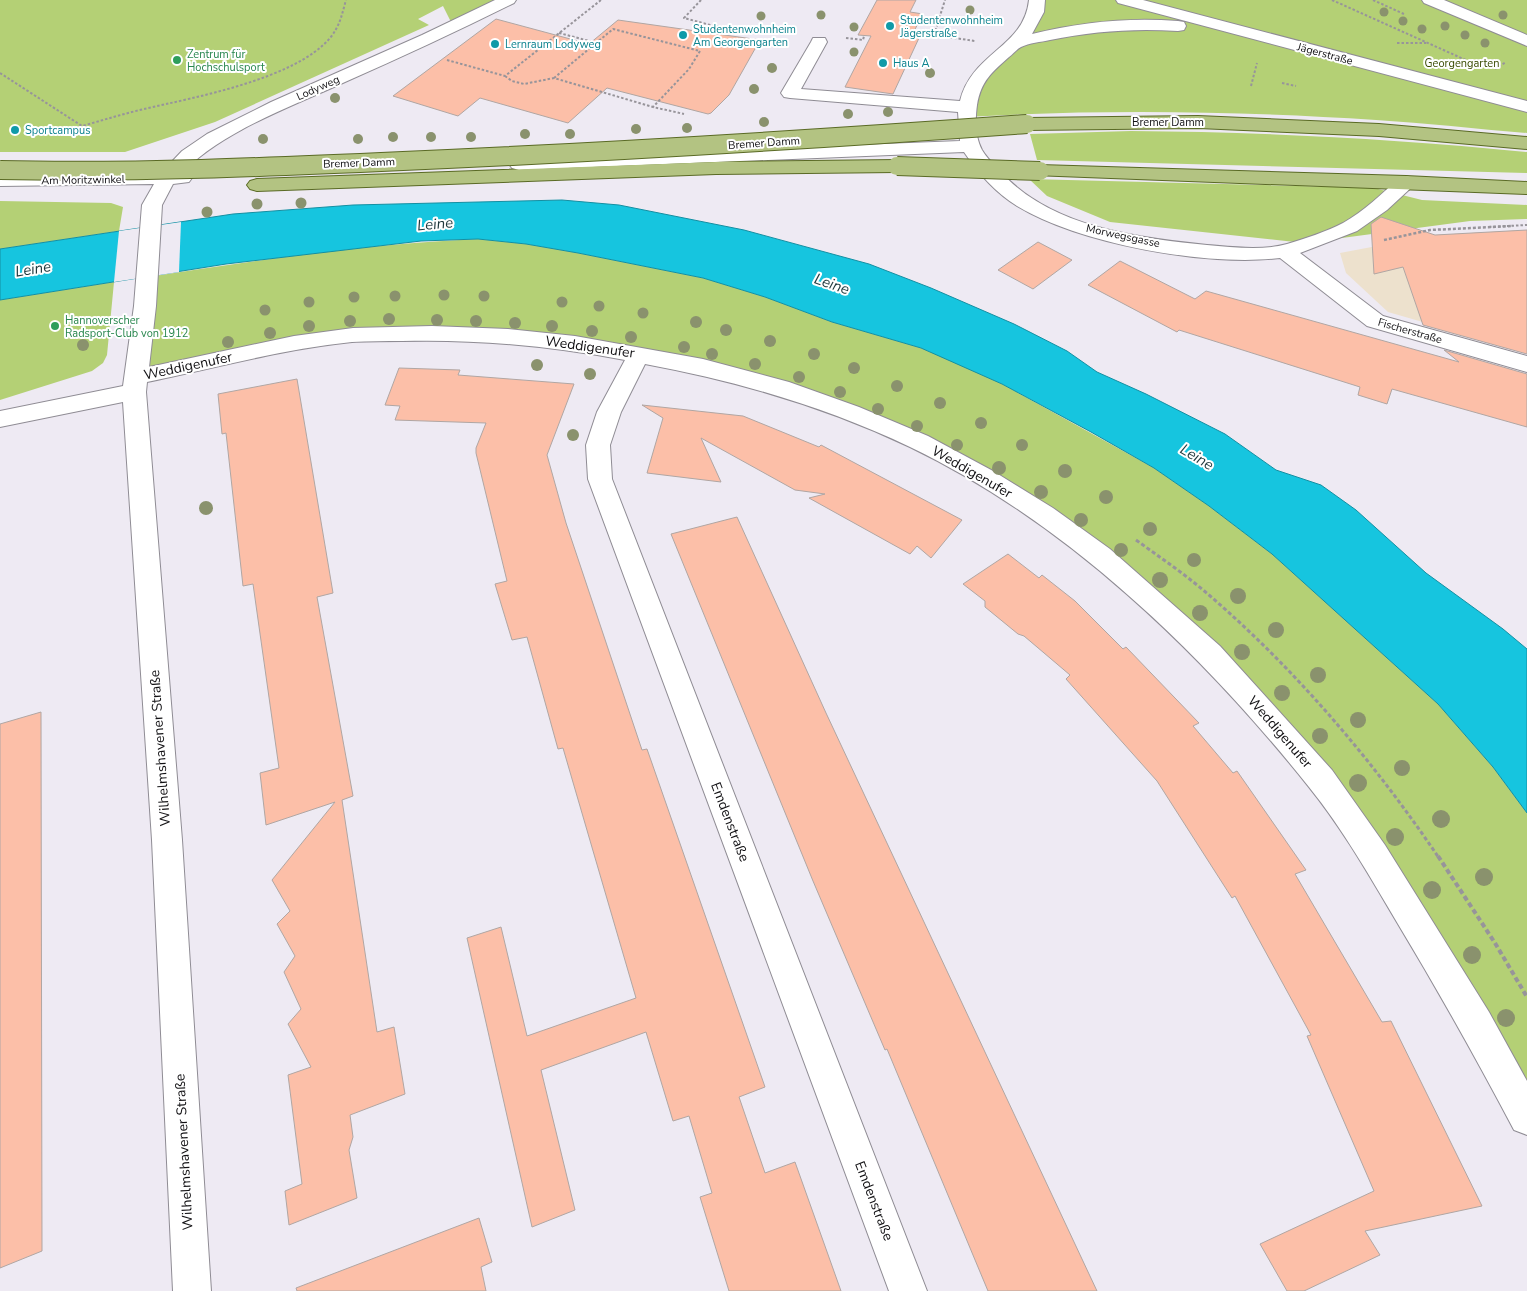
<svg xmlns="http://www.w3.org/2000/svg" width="1527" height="1291" viewBox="0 0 1527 1291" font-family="'Nunito Sans',sans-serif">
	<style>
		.commercial { fill: #ede1cd }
		.green { fill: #b4d075 }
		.water { fill: #16c5df; stroke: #148fa2 }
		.pier { fill: #eeeaf3 }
		.building { fill: #fcbfa8; stroke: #b0a6a3 }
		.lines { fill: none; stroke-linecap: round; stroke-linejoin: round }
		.minor-casing { stroke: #8f8c94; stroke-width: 2 }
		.major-casing { stroke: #5a6a25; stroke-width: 2 }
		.path-far3 { stroke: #97949a; stroke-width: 2; stroke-dasharray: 2.5 2; stroke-linecap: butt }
		.path-far2 { stroke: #97949a; stroke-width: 2.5; stroke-dasharray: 3 2; stroke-linecap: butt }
		.path-far1 { stroke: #97949a; stroke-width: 3; stroke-dasharray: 4 2.5; stroke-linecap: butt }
		.path { stroke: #97949a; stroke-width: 4; stroke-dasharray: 5 3; stroke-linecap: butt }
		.minor { fill: #fff; fill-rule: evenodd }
		.major { fill: #b3c382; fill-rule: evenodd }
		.major-bridge-casing { stroke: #5a6a25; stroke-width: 20; stroke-linecap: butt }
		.major-bridge { stroke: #b3c382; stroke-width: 18 }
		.tree { fill: #8a926d }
		.culture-dot { fill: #0f9aa8; stroke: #fff; stroke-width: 2 }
		.leisure-dot { fill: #2e9e5b; stroke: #fff; stroke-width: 2 }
		.labels { text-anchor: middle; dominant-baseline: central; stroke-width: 4; stroke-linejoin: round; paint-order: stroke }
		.far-culture-label { font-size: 11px; fill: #0d838f; stroke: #fff; text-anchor: start }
		.far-leisure-label { font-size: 11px; fill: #27864d; stroke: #fff; text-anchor: start }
		.far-street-label { font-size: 11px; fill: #111013; stroke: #fff }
		.far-park-label { font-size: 11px; fill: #394a00; stroke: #fff }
		.street-label { font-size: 14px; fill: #111013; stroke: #fff }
		.water-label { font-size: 15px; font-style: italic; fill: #1f383d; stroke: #fff }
	</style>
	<rect width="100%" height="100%" fill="#eeeaf3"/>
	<path class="commercial" d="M1527,230V352L1388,312L1346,273L1340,253L1435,235Z"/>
	<path class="green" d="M0,0H508L453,26L443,6L418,19L429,25L215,122L125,152H0Z
		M1037,0H1527V133C1477,129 1426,123 1376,120C1240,111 1102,109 966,117L977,79L1010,47Z
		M1131,131C1265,132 1394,139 1527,152V173L1037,160L1030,134Z
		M1029,179L1374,188L1422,200L1527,205V219L1470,221L1304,243L1110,222L1047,196Z
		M0,201L111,203L123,207L119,231L0,249Z
		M478,239L526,244L578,253L703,278L765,297L832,322L921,348L951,360L1002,384L1154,468L1209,506L1272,554L1438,704L1493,767L1527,813V1096L1265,715L1044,515L851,413L575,343L353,335L136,377L148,277C257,260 367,244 478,239Z
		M114,282L107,355L103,363L92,371L0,400V300Z"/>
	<path class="water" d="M562,200L619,205L744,230L869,264L931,288L1014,324L1067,351L1097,372L1146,394L1225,434L1276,470L1321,485L1356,510L1426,573L1503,629L1527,649V813L1493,767L1438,704L1272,554L1209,506L1154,468L1091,432L1002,384L921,348L832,322L765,297L703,278L578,253L526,244L478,239L421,241L226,264L0,300V249L233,214L353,205Z"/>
	<path class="pier" d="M181,222L179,272L114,282L119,231Z"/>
	<path class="building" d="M877,0H916L910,12L923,14L911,37L919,38L893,94L845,87L871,36L858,35Z
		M496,19L589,44L618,20L760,40L729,95L711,113L708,114L607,88L568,123L480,98L458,116L393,96Z
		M1381,217L1435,235L1527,230V354L1423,325L1403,267L1374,274L1371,224Z
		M1038,242L1072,260L1033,289L998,270Z
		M1120,261L1195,299L1206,291L1459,362L1444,350L1527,374V427L1392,389L1387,404L1358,395L1360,387L1179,330L1177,332L1088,285Z
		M399,368L460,370L458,375L574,384L547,455L566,523L642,750L647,749L765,1087L739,1097L765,1173L795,1162L841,1291H729L700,1197L712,1193L689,1116L673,1121L646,1032L541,1070L575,1210L532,1227L467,938L501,927L527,1036L636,998L563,748L558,749L527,637L512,640L495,584L507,581L476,453V448L486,423L395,420L400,406L385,405Z
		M297,379L333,593L317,597L353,796L342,800L377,1032L394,1027L405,1094L350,1115L353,1137L349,1150L357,1198L289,1225L285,1191L302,1184L288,1075L311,1067L288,1024L301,1009L284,972L295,956L277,924L290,911L272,880L335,802L266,825L260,773L279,768L253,584L243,586L226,433L222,434L218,394Z
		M642,405L743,416L819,447L821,445L962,520L931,558L917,546L910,554L809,498L825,494L795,490L701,438L721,482L647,473L663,418Z
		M737,517L826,713L1097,1291H988L887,1049L885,1050L813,881L671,534Z
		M1008,554L1039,578L1042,575L1075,601L1123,649L1126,647L1199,723L1193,726L1233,773L1237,771L1306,870L1295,874L1382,1022L1391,1021L1482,1206L1365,1231L1380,1255L1304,1291H1287L1260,1244L1374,1191L1307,1036L1311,1035L1235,896L1232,898L1157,781L1066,679L1070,675L1024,636L1018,634L985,607V601L963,584Z
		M41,712L42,1251L0,1268V724Z
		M479,1218L492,1262L481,1267L486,1291H297L296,1288Z"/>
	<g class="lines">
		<g class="minor-casing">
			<path id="minor" d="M495,0H516L514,3C458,31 402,57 345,82C293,106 222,131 183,172L189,174L192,178L189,182L173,184L162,205L156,306L149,367L294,336L353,328L432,326L508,329L575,336L703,359L789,382L859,407L928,436L993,471L1053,508L1110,549L1220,646L1332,770L1385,845L1489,1012L1527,1081V1135L1514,1130C1477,1060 1439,992 1398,924C1370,877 1343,829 1309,787C1202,653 1066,522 910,447C826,407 737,381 645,364L621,412L610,445L612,479L927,1291H889L588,479L586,445L597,412L625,360C551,346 477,339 402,341C385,341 368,341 352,342C283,349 215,368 147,382L146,392L182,840L211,1291H173L152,840L123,402L0,427V411L123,386L134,306L142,205L154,184L0,186V174L162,172L182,151L207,134L271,102L422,35Z
				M1029,0H1045L1044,12L1032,34C1080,22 1129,17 1178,21L1184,22L1186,26L1184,30L1178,31C1135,28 1093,31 1050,40C1041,42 1029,43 1021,47C1017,49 1013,54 1009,57C992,72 981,81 977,105C975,119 975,137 982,150C986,157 993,164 999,170C1049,227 1136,238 1207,245C1232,247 1262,251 1287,244C1304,239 1328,231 1343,223C1364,211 1382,194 1399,178L1406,176L1413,178L1416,182L1413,186L1387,210L1357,231L1300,253L1383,316L1527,356V372L1367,326L1280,258C1207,267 1080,244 1017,206C996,193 978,173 964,152L519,170L512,168L509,164L512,160L519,158L960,141L958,112L790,98L784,97L781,93L811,42L813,38H825L827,42L801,89L960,101C972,52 1024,48 1029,0Z
				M1116,0H1143L1527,101V112L1118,3Z
				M1422,0H1444L1527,35V46L1424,3Z"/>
		</g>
		<g class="major-casing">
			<path id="major" d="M1198,116L1379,124L1527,137V149L1379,136L1198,128L1027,130L1020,128L1018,124L1020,120L1027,118Z
				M897,160L904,162L907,166L904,170L897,172L716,174L257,191L250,189L247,185L250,181L257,179L716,162Z
				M1040,165L1406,176L1527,182V194L1033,175L1030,171L1033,167Z"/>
		</g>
		<path class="path-far3" d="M701,0L684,18L714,26L790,34
			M1332,0L1468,61
			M1373,0L1404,14
			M914,32L975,41
			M559,33L597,43
			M934,35L945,0
			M846,38L863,40L864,36
			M1397,43H1426
			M447,60L505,76L601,0
			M1495,69L1506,62
			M0,73L82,126C103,120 123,114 144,109C196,97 295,79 330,38C340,26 342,14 346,0
			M505,76L512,81L524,84L554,78L653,107L684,114
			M554,78L613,29L700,51L689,69L653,107
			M1282,83L1296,86
			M1251,86L1257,63
			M1489,227L1527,225"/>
		<path class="path-far2" d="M1384,240L1430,230L1513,226"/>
		<path class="path-far1" d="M1136,540C1161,558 1186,575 1209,595C1297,671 1374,762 1439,858"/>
		<path class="path" d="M1438,856L1495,943L1527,997"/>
		<use href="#minor" class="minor"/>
		<use href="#major" class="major"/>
		<g class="major-bridge-casing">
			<path id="major-bridge" d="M897,166L1040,171
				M0,170C134,173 269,167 403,161C611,152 819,139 1027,124"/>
		</g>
		<use href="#major-bridge" class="major-bridge"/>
	</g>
	<g class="tree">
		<circle cx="970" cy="10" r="4.5"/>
		<circle cx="1384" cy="12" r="4.5"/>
		<circle cx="821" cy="15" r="4.5"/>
		<circle cx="1503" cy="15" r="4.5"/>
		<circle cx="761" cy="16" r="4.5"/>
		<circle cx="1403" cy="21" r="4.5"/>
		<circle cx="1445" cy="26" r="4.5"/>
		<circle cx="854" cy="27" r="4.5"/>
		<circle cx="1422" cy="29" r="4.5"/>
		<circle cx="1465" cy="35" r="4.5"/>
		<circle cx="1485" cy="43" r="4.5"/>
		<circle cx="854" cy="52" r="4.5"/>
		<circle cx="772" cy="68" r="5"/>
		<circle cx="930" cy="73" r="5"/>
		<circle cx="754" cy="89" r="5"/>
		<circle cx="335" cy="98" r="5"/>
		<circle cx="888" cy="112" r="5"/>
		<circle cx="848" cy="114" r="5"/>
		<circle cx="764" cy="122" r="5"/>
		<circle cx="687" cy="128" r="5"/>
		<circle cx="636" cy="129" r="5"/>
		<circle cx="525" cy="134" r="5"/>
		<circle cx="570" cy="134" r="5"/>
		<circle cx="393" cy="137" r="5"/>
		<circle cx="431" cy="137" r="5"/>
		<circle cx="471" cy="137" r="5"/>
		<circle cx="263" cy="139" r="5"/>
		<circle cx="358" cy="139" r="5"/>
		<circle cx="301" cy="203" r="5.5"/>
		<circle cx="257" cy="204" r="5.5"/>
		<circle cx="207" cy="212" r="5.5"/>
		<circle cx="444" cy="295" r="5.5"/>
		<circle cx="395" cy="296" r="5.5"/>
		<circle cx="484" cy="296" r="5.5"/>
		<circle cx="354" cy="297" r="5.5"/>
		<circle cx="309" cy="302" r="5.5"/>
		<circle cx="562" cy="302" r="5.5"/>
		<circle cx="599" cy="306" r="5.5"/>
		<circle cx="265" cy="310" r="5.5"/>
		<circle cx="643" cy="313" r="5.5"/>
		<circle cx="389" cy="319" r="6"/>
		<circle cx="437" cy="320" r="6"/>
		<circle cx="350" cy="321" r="6"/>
		<circle cx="476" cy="321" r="6"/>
		<circle cx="696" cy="322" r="6"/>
		<circle cx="515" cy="323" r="6"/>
		<circle cx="309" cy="326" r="6"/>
		<circle cx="552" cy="326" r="6"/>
		<circle cx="726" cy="330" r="6"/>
		<circle cx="592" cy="331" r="6"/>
		<circle cx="270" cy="333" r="6"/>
		<circle cx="631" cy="337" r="6"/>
		<circle cx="770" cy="341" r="6"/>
		<circle cx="228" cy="342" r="6"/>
		<circle cx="83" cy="345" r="6"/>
		<circle cx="684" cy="347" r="6"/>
		<circle cx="712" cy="354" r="6"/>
		<circle cx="814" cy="354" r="6"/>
		<circle cx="755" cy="364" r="6"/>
		<circle cx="537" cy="365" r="6"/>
		<circle cx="854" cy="368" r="6"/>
		<circle cx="590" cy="374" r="6"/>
		<circle cx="799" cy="377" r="6"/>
		<circle cx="897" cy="386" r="6"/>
		<circle cx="840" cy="392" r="6"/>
		<circle cx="940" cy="403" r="6"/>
		<circle cx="878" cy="409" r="6"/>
		<circle cx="981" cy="423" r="6"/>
		<circle cx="917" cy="426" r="6"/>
		<circle cx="573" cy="435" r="6"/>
		<circle cx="957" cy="445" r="6"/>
		<circle cx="1022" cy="445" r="6"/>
		<circle cx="999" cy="468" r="7"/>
		<circle cx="1065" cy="471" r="7"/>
		<circle cx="1041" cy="492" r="7"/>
		<circle cx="1106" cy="497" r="7"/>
		<circle cx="206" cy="508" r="7"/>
		<circle cx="1081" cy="520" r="7"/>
		<circle cx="1150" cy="529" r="7"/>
		<circle cx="1121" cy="550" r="7"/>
		<circle cx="1194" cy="560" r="7"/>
		<circle cx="1160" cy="580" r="8"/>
		<circle cx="1238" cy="596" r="8"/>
		<circle cx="1200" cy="613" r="8"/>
		<circle cx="1276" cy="630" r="8"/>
		<circle cx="1242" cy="652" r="8"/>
		<circle cx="1318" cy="675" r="8"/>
		<circle cx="1282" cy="693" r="8"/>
		<circle cx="1358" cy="720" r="8"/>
		<circle cx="1320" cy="736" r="8"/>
		<circle cx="1402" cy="768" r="8"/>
		<circle cx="1358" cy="783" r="9"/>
		<circle cx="1441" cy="819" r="9"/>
		<circle cx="1395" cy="837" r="9"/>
		<circle cx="1484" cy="877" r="9"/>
		<circle cx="1432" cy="890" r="9"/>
		<circle cx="1472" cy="955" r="9"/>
		<circle cx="1506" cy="1018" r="9"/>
	</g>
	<g class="culture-dot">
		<circle cx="890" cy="26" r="5"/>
		<circle cx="683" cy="35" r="5"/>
		<circle cx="495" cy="44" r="5"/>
		<circle cx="883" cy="63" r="5"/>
		<circle cx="15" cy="130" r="5"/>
	</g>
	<g class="leisure-dot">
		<circle cx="177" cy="60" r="5"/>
		<circle cx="55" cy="326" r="5"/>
	</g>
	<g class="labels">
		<g class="far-culture-label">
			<text x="900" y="20">Studentenwohnheim<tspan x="900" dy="13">Jägerstraße</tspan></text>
			<text x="693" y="29">Studentenwohnheim<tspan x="693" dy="13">Am Georgengarten</tspan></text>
			<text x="505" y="44">Lernraum Lodyweg</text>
			<text x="893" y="63">Haus A</text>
			<text x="25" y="130">Sportcampus</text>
		</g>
		<g class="far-leisure-label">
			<text x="187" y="54">Zentrum für<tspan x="187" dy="13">Hochschulsport</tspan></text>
			<text x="65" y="320">Hannoverscher<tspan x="65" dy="13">Radsport-Club von 1912</tspan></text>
		</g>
		<g class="far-street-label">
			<text transform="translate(1325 54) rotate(15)">Jägerstraße</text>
			<text transform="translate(318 88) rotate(-24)">Lodyweg</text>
			<text x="1168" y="122">Bremer Damm</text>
			<text transform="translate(764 143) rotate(-4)">Bremer Damm</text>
			<text transform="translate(359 163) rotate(-2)">Bremer Damm</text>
			<text transform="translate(83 180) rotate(-1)">Am Moritzwinkel</text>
			<text transform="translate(1123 236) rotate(12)">Morwegsgasse</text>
			<text transform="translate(1410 331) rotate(16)">Fischerstraße</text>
		</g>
		<g class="far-park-label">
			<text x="1462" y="63">Georgengarten</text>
		</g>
		<g class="street-label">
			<text transform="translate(590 347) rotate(8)">Weddigenufer</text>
			<text transform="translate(188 366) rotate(-12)">Weddigenufer</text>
			<text transform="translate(972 472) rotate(30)">Weddigenufer</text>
			<text transform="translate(1280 732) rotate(49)">Weddigenufer</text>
			<text transform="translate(160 748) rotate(-94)">Wilhelmshavener Straße</text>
			<text transform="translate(730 822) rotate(69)">Emdenstraße</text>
			<text transform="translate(184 1152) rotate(-93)">Wilhelmshavener Straße</text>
			<text transform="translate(874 1201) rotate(69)">Emdenstraße</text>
		</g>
		<g class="water-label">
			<text transform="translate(435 224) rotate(-5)">Leine</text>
			<text transform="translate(33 269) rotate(-9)">Leine</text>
			<text transform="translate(832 284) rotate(19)">Leine</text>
			<text transform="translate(1197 457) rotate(31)">Leine</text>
		</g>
	</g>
</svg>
